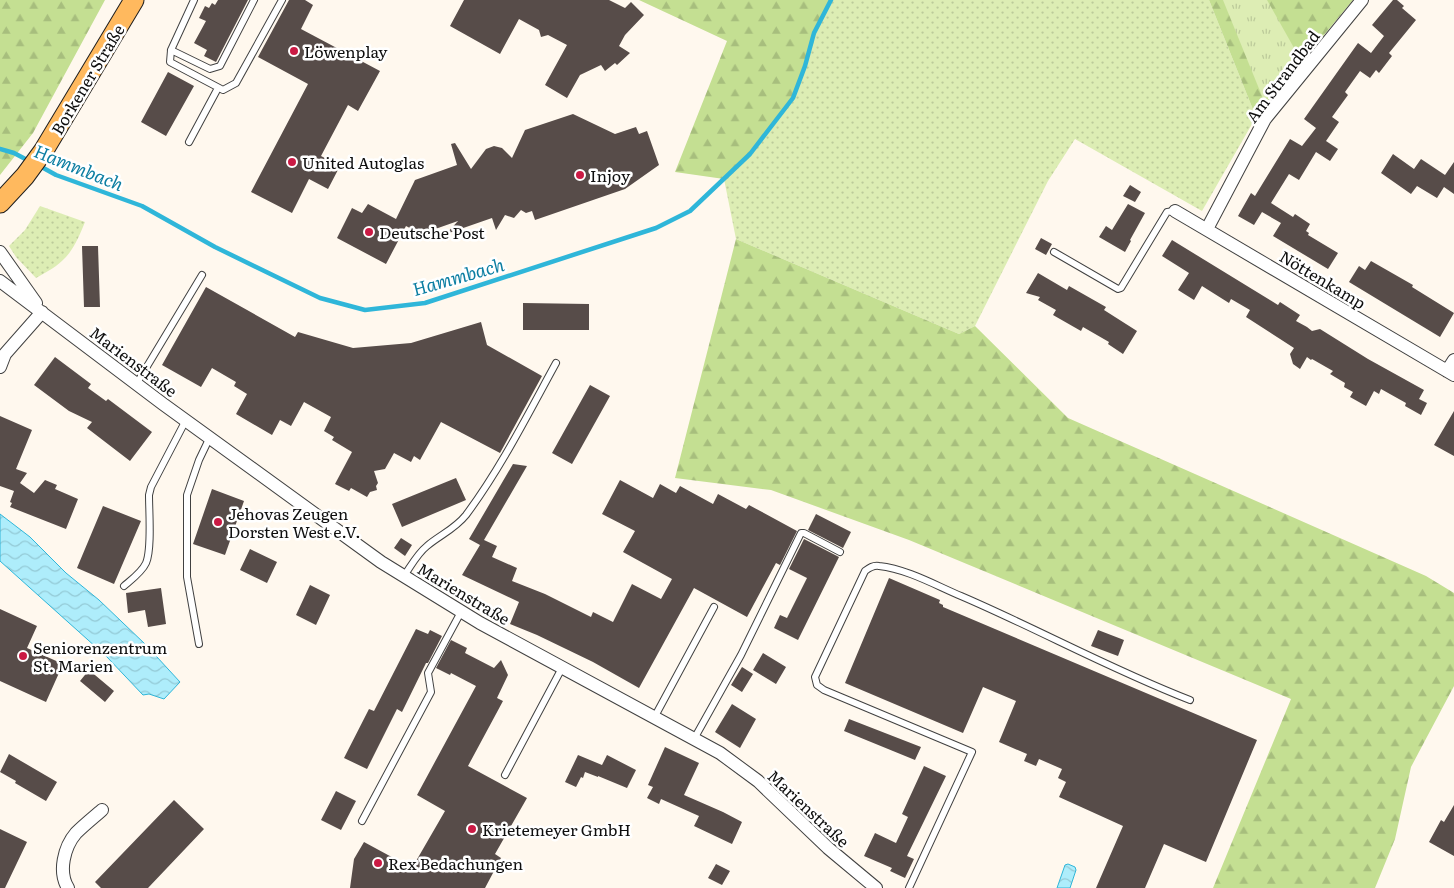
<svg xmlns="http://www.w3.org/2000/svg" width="1454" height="888" viewBox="0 0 1454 888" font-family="Literata,serif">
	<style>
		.grass { fill: url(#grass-dots) }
		.forest { fill: url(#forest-firs) }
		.park { fill: url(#park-tufts) }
		.water { fill: url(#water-waves); stroke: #2fb6d9 }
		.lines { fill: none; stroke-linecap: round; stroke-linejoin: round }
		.stream { stroke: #2fb6d9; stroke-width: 4.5 }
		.building { fill: #574c49 }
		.service-casing { stroke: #414141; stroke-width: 8 }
		.minor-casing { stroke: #414141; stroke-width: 14 }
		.primary-casing { stroke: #1f1f1f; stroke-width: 21 }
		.service { stroke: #fff; stroke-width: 6 }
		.minor { stroke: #fff; stroke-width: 12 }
		.primary { stroke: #ffb95e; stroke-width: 19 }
		.poi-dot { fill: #ca1a44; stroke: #fff; stroke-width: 2 }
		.labels { text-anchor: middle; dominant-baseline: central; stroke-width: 5; stroke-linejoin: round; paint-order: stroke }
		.poi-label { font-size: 16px; fill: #0e0e0e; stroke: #fff; text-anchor: start }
		.street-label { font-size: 16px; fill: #0e0e0e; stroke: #fff }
		.water-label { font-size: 18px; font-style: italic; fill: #0c7ea2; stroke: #fff }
	</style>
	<defs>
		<pattern id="grass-dots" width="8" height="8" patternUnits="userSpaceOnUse" patternTransform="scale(1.25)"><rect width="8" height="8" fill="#ddedb4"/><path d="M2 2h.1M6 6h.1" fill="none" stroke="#bcca9a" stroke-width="1.8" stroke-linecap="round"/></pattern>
		<pattern id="forest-firs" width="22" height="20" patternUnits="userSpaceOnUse" patternTransform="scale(1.25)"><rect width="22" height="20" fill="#c4df92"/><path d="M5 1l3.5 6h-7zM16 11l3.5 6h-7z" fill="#a7be7d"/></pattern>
		<pattern id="park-tufts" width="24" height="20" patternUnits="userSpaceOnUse" patternTransform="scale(1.25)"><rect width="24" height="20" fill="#ddedb4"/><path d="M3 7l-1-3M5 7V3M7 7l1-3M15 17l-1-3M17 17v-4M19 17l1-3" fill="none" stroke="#bcca9a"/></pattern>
		<pattern id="water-waves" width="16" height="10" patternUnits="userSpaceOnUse" patternTransform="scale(1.25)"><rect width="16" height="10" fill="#aeedfb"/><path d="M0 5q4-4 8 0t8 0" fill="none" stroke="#94cad6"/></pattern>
	</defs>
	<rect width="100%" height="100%" fill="#fff8ee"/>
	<path class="grass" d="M831,0H1209L1256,117L1202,211L1075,139L1048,181L975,326L959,334L736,239L724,179L750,154L805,66L814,33Z
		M40,206L85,222C72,254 66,262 36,278L16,257L9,246L25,230Z"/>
	<path class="forest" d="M0,0H105L33,133L0,175Z
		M639,0H831L814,33L805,66L793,98L750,154L724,179L675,172L727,41Z
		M1209,0H1353L1256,117Z
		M736,239L959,334L975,326L1068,418L1426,576L1454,593V686L1411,767L1395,839L1375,888H1213L1291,699L909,540L771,490L675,478Z"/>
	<path class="park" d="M1223,0H1267L1298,55L1264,101Z"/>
	<path class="water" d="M0,514L30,537L66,573L99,600L145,644L180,682L164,699L149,694L143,695L107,657L0,561Z
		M1068,864L1075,867L1076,870L1070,888H1057L1065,865Z"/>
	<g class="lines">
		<path class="stream" d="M0,149L14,153L31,162
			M38,165L56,175L142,206L215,247L320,298L365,310L425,303L656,228L690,211L750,154L793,98L805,66L814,33L831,0"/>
	</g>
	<path class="building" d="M218,0H248L216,62L204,56L207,50L194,43L206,21L199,18L205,6L209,8L212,3L215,5Z
		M289,0H305L313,5L301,29L380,71L358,111L348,105L321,156L340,166L328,189L309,179L292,213L251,192L308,84L258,57Z
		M464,0H609L625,8L631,2L644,15L625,35L619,46L630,53L617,65L615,63L605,71L601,65L580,75L567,98L545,85L567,45L548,35L541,37L539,30L519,19L500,54L450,26Z
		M1393,0H1397L1404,6L1402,8L1416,20L1389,53L1392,56L1379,73L1376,70L1370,78L1360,71L1345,92L1348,95L1332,117L1339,122L1326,141L1338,149L1330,161L1316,152L1299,180L1289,174L1271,203L1293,217L1295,214L1310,224L1306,231L1309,233L1308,235L1338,253L1328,269L1273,236L1281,223L1262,212L1254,225L1238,216L1251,193L1255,196L1290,139L1302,146L1316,128L1304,119L1358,43L1371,53L1384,36L1372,25Z
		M168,72L194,86L166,136L141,122Z
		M573,114L615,134L636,127L639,134L647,131L659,165L625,189L535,220L532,211L526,213L521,210L514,218L505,215L496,230L492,218L446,234L458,221L421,234L406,226L386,264L337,238L352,208L362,213L368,204L396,219L415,180L457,165L451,144L455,143L471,169L486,149L494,146L502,148L512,158L525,130Z
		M1393,154L1414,169L1421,159L1445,175L1454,162V194L1444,187L1437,198L1417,186L1411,194L1381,173Z
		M1130,185L1141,192L1135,202L1123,196Z
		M1128,204L1145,213L1130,240L1131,241L1125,252L1099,237L1106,226L1112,230Z
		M1041,238L1052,244L1046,255L1035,249Z
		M1172,240L1278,305L1280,302L1300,315L1296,321L1307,327L1312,331L1320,329L1368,359L1424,390L1419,399L1427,403L1421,415L1405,406L1406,403L1381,389L1379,394L1374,391L1366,406L1350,397L1353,392L1344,387L1345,383L1330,374L1333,371L1312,359L1311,360L1307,357L1300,369L1293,364L1290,354L1294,348L1246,317L1250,310L1231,299L1229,303L1202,286L1194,300L1178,290L1189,273L1162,256Z
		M82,246H98L100,307H84Z
		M1371,261L1413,285L1412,287L1454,313L1440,337L1349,282L1359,266L1365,270Z
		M1038,273L1067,290L1069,286L1106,307L1104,310L1137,331L1123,354L1108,344L1109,342L1083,327L1081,331L1053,315L1056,310L1038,300L1040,297L1026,293Z
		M206,287L295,337L298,332L353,348L411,343L481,322L487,345L542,376L500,453L441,422L420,460L414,456L411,462L394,453L385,469L374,471L378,483L376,486L377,490L370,492L367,497L351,488L349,491L335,484L352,452L332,440L334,437L324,431L331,417L304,402L291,426L280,420L272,435L236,414L247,394L234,386L236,382L212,368L201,387L162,365Z
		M523,303L589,304V330H523Z
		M55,357L91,384L88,388L106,401L108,399L152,432L130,461L87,428L92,422L69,411L34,385Z
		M590,385L610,396L572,464L552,453Z
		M1454,411V456L1434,445Z
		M0,416L32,430L16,469L27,473L20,483L34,493L45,480L57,485L55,489L78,499L66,529L10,507L12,503L10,502L14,491L0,486Z
		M513,464L527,466L484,540L497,546L492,557L517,568L512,581L545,594L591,617L593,612L613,622L632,584L661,599L672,579L623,552L635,531L602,514L620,480L653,498L660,484L676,493L680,486L713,504L718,494L746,509L749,505L797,531L780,565L776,563L747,617L694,588L639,688L593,662L537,635L510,624L519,602L462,575L480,545L469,539Z
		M456,478L466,500L402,527L392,504Z
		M212,489L244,501L225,555L193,544Z
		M103,506L141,521L114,584L77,568Z
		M816,514L851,532L843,548L808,530Z
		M401,538L412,545L405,556L394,548Z
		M804,539L839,557L798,640L774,628L780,615L787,618L807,578L789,569Z
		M250,549L277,562L267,583L240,570Z
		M889,578L940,600L939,603L943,605V607L1257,740L1206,862L1164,844L1145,888H1096L1123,826L1059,797L1066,782L1058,778L1062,769L1039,759L1036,766L1024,761L1027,754L999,742L1016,701L983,687L963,733L845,683Z
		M310,585L330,595L316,625L296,615Z
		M161,588L166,624L148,627L145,610L128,613L126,593Z
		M0,609L37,626L27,648L63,664L46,702L0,681Z
		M416,629L428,634L430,630L442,636L428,663H426L402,712L397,709L367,769L344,758L369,709L374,711Z
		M1098,630L1124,640L1118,656L1091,646Z
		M451,640L467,648L465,653L494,668L501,660L508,675L497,698L503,701L468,766L527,798L495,854L501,858L485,888H350L354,859L364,842L412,868L445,811L417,795L476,686L451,673L450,675L436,668Z
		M763,653L786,667L776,684L753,670Z
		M742,667L753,674L742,692L731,685Z
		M89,670L114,691L105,702L80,681Z
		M732,704L756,719L740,748L715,732Z
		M849,719L921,747L915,760L844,731Z
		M665,747L699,763L684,795L723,812L742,822L732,844L694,826L699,816L661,799L659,804L647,798L653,787L648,785Z
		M9,754L57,782L46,801L15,783L16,781L0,772Z
		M578,755L602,765L607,755L636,770L627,788L598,776V777L585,772L583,778L581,777L576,787L565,782Z
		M924,766L946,776L907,856L914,859L905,878L890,871L892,868L864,856L875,833L896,843L908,817L902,814Z
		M336,791L356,801L341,830L321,820Z
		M174,800L204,829L148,888H101L95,882Z
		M1454,805V856L1429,842L1441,820L1444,822Z
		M0,829L27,842L5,888H0Z
		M716,864L730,871L722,885L708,878Z"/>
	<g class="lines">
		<g class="service-casing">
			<path id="service" d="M194,0L171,50L210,69L220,66L254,0
				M171,50L170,62L223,90L236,83L282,0
				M189,142L218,88
				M1054,252L1118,289L1121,288L1167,212L1175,211
				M137,383L202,275
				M404,576C411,566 417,554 427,546C440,535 455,529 466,515C501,468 528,414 556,363
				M124,586C131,580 142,572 146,563C152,549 149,512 149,495L151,487L186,420
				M199,644L187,577V495L199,460L210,437
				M654,718L714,607
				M694,739L741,655L801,533H804L840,552
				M505,775L562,668
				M362,821L431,692L428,673L461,612
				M909,888L972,752L824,690L817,685L815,677L865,571C869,568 873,565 879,566C907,569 935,585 961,596C1038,629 1112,670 1190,700"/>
		</g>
		<g class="minor-casing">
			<path id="minor" d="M1175,211L1454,375
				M1207,229L1265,119L1362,0
				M0,252L36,303
				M0,281L163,404L381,562L480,623L720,753L758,781L828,848L876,888
				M0,367L5,354L42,312
				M1447,371L1454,360
				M68,888C58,872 64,847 76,833C84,825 94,817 102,810"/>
		</g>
		<g class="primary-casing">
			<path id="primary" d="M0,203L25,176L44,150L134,0"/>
		</g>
		<use href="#service" class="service"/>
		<use href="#minor" class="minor"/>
		<use href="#primary" class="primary"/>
	</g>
	<g class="poi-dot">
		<circle cx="294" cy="51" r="5"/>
		<circle cx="292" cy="162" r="5"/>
		<circle cx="580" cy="175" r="5"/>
		<circle cx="369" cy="232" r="5"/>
		<circle cx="218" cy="522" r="5"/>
		<circle cx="23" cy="656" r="5"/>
		<circle cx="472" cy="829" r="5"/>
		<circle cx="378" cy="863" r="5"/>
	</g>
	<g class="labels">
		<g class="poi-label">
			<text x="304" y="51">Löwenplay</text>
			<text x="302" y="162">United Autoglas</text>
			<text x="590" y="175">Injoy</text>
			<text x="379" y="232">Deutsche Post</text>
			<text x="228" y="513">Jehovas Zeugen<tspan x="228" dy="18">Dorsten West e.V.</tspan></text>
			<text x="33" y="647">Seniorenzentrum<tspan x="33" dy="18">St. Marien</tspan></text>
			<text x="482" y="829">Krietemeyer GmbH</text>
			<text x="388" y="863">Rex Bedachungen</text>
		</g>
		<g class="street-label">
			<text transform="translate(1282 76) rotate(-53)">Am Strandbad</text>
			<text transform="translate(87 79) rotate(-59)">Borkener Straße</text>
			<text transform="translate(1323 279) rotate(31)">Nöttenkamp</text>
			<text transform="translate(134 361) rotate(37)">Marienstraße</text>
			<text transform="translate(464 593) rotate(31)">Marienstraße</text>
			<text transform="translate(809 808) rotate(43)">Marienstraße</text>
		</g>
		<g class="water-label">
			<text transform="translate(79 167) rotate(22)">Hammbach</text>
			<text transform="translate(458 276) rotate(-16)">Hammbach</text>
		</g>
	</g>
</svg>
